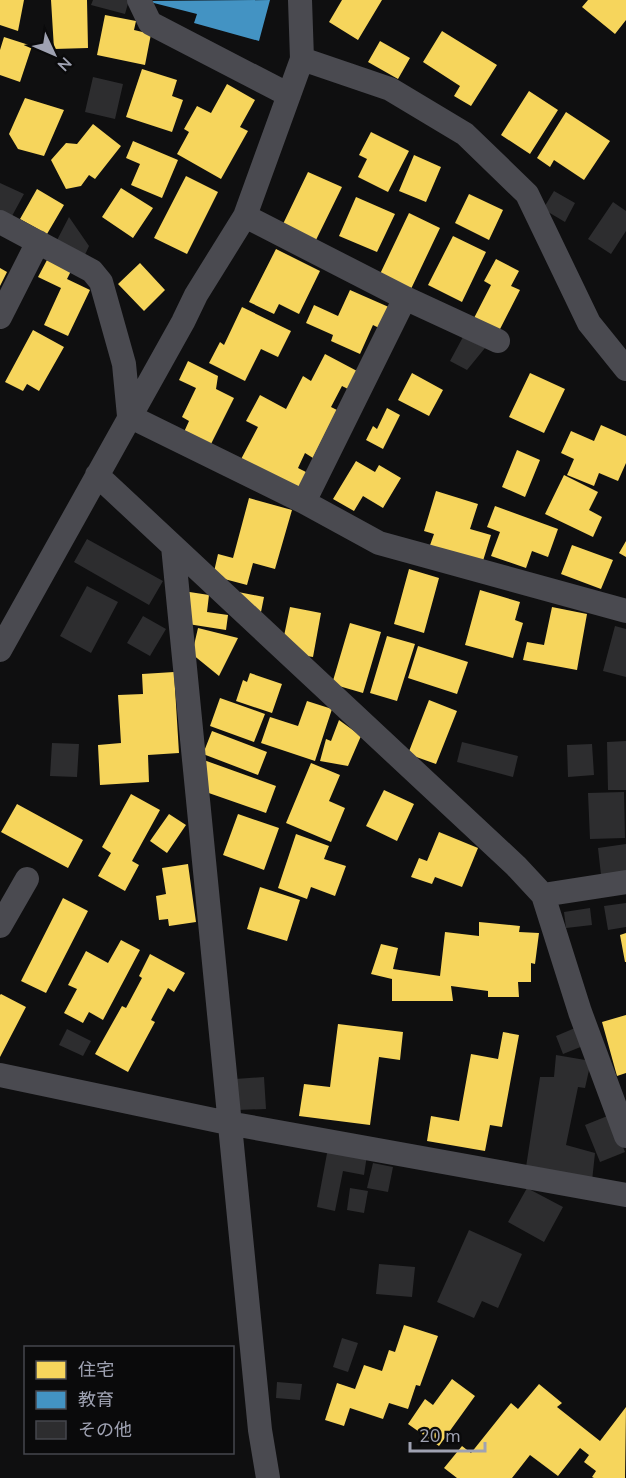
<svg xmlns="http://www.w3.org/2000/svg" width="626" height="1478" viewBox="0 0 626 1478" font-family="'Nunito Sans','Noto Sans JP',sans-serif">
	<style>
		.homes { fill: #f6d55c }
		.schools { fill: #4393c3 }
		.building { fill: #2d2d2f }
		.lines { fill: none; stroke-linecap: round; stroke-linejoin: round }
		.street { stroke: #4a4a50; stroke-width: 24 }
	</style>
	<rect width="100%" height="100%" fill="#0f0f10"/>
	<path class="homes" d="M0,0H24L18,31L0,25Z
		M51,0H87L88,48L54,49Z
		M342,0H382L358,40L329,22Z
		M588,0H626V20L615,34L582,7Z
		M105,15L136,21L134,30L151,34L145,65L97,55Z
		M442,31L497,65L471,106L454,96L460,86L423,62Z
		M4,37L32,46L20,82L0,75V50Z
		M380,41L410,58L398,79L368,62Z
		M142,69L177,80L172,96L183,100L172,132L126,117Z
		M227,84L255,100L240,127L248,131L221,179L177,154L189,132L184,129L197,106L211,113Z
		M529,91L558,110L530,154L501,135Z
		M25,98L64,110L44,156L18,149L9,134Z
		M566,112L610,141L584,180L554,160L550,167L537,158Z
		M93,124L121,146L95,179L89,175L81,186L66,189L51,160L66,143L77,144Z
		M371,132L409,151L388,192L358,177L367,159L359,155Z
		M133,141L178,160L162,198L131,185L140,164L126,158Z
		M414,155L441,167L426,202L399,191Z
		M308,172L342,187L316,240L283,224Z
		M186,176L218,192L187,254L154,238Z
		M121,188L153,208L133,238L102,217Z
		M37,189L64,205L47,234L20,219Z
		M469,194L503,210L489,240L455,223Z
		M356,197L395,214L377,252L339,236Z
		M409,213L440,228L411,289L380,274Z
		M453,236L486,252L462,302L428,285Z
		M276,249L320,271L299,314L279,304L274,314L249,302Z
		M496,259L519,271L511,286L520,290L498,333L473,320L491,285L484,281Z
		M47,260L71,271L67,279L90,290L68,336L44,325L61,288L38,277Z
		M140,263L165,290L144,311L118,284Z
		M0,268L7,272L0,286Z
		M350,290L391,308L381,329L373,325L360,354L331,341L333,335L306,323L314,305L338,316Z
		M242,307L291,331L278,357L261,349L245,381L209,363L220,342L224,345Z
		M33,330L64,347L39,391L27,384L23,391L5,382Z
		M325,354L357,371L348,389L342,386L331,407L337,410L313,458L305,453L298,468L308,473L298,493L239,463L258,427L246,421L260,395L286,409L303,376L311,381Z
		M188,361L218,376L216,389L234,398L211,444L184,432L189,421L182,417L196,388L179,380Z
		M412,373L443,390L429,416L398,400Z
		M530,373L565,389L544,433L509,417Z
		M387,408L400,415L383,449L366,440L373,426L377,429Z
		M601,425L626,436V463L618,481L599,473L594,486L567,475L574,459L561,453L571,431L594,441Z
		M517,450L540,460L525,497L502,487Z
		M356,461L375,472L379,465L401,478L383,508L363,496L354,511L333,499Z
		M564,475L598,492L589,510L602,517L593,537L545,514Z
		M436,491L478,504L470,529L491,535L482,564L429,548L434,534L424,531Z
		M249,498L292,510L275,569L253,563L247,585L213,576L218,554L233,558Z
		M495,506L558,529L548,557L532,551L526,568L491,556L500,532L487,527Z
		M626,541V557L619,553Z
		M572,545L613,560L601,589L561,574Z
		M409,569L439,578L424,633L394,624Z
		M480,590L520,602L515,620L523,623L513,658L465,645Z
		M183,591L209,595L207,612L228,615L226,630L188,624Z
		M238,592L264,597L260,617Z
		M290,607L321,613L313,657L301,655L284,636Z
		M552,607L587,614L577,670L523,660L527,642L544,645Z
		M350,623L381,632L363,693L332,684Z
		M198,628L238,638L219,676L192,654Z
		M387,636L415,644L397,701L370,693Z
		M418,646L468,662L457,694L408,678Z
		M174,672L179,753L148,755L149,782L100,785L98,745L121,743L118,695L143,694L142,674Z
		M250,673L282,684L272,713L236,701L243,680L247,682Z
		M220,698L265,714L254,742L210,726Z
		M429,700L457,711L436,764L408,754Z
		M307,701L332,709L315,761L261,743L270,717L298,726Z
		M339,720L361,736L348,766L320,761L326,739L331,741Z
		M212,731L267,752L258,775L203,754Z
		M201,759L276,786L266,813L203,791Z
		M311,763L340,775L329,801L345,808L331,842L286,823Z
		M384,790L414,804L397,841L366,826Z
		M131,794L160,810L132,861L139,865L125,891L98,876L111,853L102,847Z
		M17,804L83,840L68,868L1,832Z
		M169,814L186,825L167,853L150,841Z
		M238,814L279,828L264,870L223,855Z
		M439,832L478,848L462,887L435,877L432,884L411,877L419,858L427,861Z
		M296,834L329,846L324,859L346,866L335,896L311,887L307,899L278,888Z
		M188,864L196,922L169,926L168,919L159,920L156,896L166,894L162,868Z
		M260,887L300,900L287,941L247,929Z
		M63,898L88,911L46,993L21,981Z
		M479,922L520,926L519,932L539,933L535,964L531,963V982H518L519,997H488V991L451,986L453,1001H392V979L371,974L381,944L398,948L393,969L440,976L445,932L479,936Z
		M626,933V962H625L620,935Z
		M121,940L140,950L103,1020L89,1012L83,1023L64,1013L77,989L68,985L86,951L108,963Z
		M150,954L185,973L174,992L168,988L151,1020L155,1022L128,1072L95,1054L122,1006L126,1008L142,978L139,976Z
		M1,994L26,1007L0,1057V995Z
		M626,1015V1073L617,1076L602,1022Z
		M338,1024L403,1032L400,1060L379,1057L370,1125L299,1116L304,1084L330,1087Z
		M503,1032L519,1035L502,1127L490,1125L485,1151L427,1141L431,1116L459,1121L471,1054L498,1059Z
		M404,1325L438,1336L420,1386L416,1385L408,1409L389,1403L383,1419L350,1408L344,1426L325,1420L337,1383L355,1389L364,1365L382,1371L389,1350L395,1352Z
		M452,1379L475,1396L439,1446L408,1424L425,1399L433,1405Z
		M539,1384L562,1403L557,1407L600,1441L626,1407L625,1478H594L592,1477L596,1471L584,1462L589,1455L580,1448L558,1476L530,1455L512,1478H457L444,1468L462,1446L471,1453L511,1403L518,1409Z"/>
	<path class="schools" d="M270,0L259,41L194,23L197,14L146,1Z"/>
	<path class="building" d="M93,0H129L125,14L91,5Z
		M93,77L123,84L115,119L85,112Z
		M0,183L24,194L12,216L0,211Z
		M554,191L575,203L565,222L543,209Z
		M613,202L626,211V231L611,254L588,239Z
		M69,217L89,246L83,259L55,244Z
		M463,337L485,348L467,370L450,361Z
		M87,539L163,581L149,605L74,562Z
		M87,586L118,602L91,653L60,636Z
		M143,616L166,629L150,656L127,643Z
		M615,626L626,629V677L603,671Z
		M626,741V790H608L607,742Z
		M462,742L518,756L513,777L457,762Z
		M52,743L79,744L77,777L50,776Z
		M592,744L594,775L568,777L567,745Z
		M624,792L625,838L590,839L588,793Z
		M626,844V872L601,875L598,848Z
		M626,903V927L608,930L604,906Z
		M590,908L592,925L566,928L564,912Z
		M575,1028L583,1046L563,1054L556,1036Z
		M67,1029L91,1041L83,1056L59,1045Z
		M556,1055L591,1061L585,1088L578,1087L566,1145L595,1153L592,1181L526,1167L540,1077H554Z
		M264,1077L266,1109L237,1110L235,1079Z
		M610,1115L625,1152L600,1162L585,1125Z
		M328,1148L367,1155L364,1175L343,1171L335,1211L317,1207Z
		M373,1163L393,1167L388,1192L367,1188Z
		M350,1188L368,1191L364,1213L347,1210Z
		M527,1188L563,1207L544,1242L508,1222Z
		M469,1230L522,1254L498,1308L482,1301L474,1318L437,1302Z
		M379,1264L415,1267L412,1297L376,1294Z
		M342,1338L358,1343L348,1372L333,1367Z
		M277,1382L302,1384L300,1400L276,1398Z"/>
	<g class="lines">
		<path class="street" d="M139,0L150,23L289,95
			M302,59L390,89L465,134L527,194L589,323L626,369
			M245,216L405,298L498,341
			M0,222L92,271L101,282L124,364L129,416
			M0,317L38,242
			M129,416L304,502L405,298
			M97,475L516,866L543,895L580,1012L626,1136
			M304,502L379,543L626,611
			M173,546C204,841 230,1136 260,1430L268,1478
			M0,650L183,322L196,295L245,216L302,59L300,0
			M543,895L626,882
			M0,926L27,879
			M0,1075L228,1123L626,1195"/>
	</g>
	<rect x="24" y="1346" width="210" height="108" fill="#0a0a0b" stroke="#46474e" stroke-width="1.5"/>
	<rect x="36" y="1361" width="30" height="18" fill="#f6d55c" stroke="#46474e" stroke-width="1.5"/>
	<text x="78" y="1376" font-size="18" fill="#9fa2b2">住宅</text>
	<rect x="36" y="1391" width="30" height="18" fill="#4393c3" stroke="#46474e" stroke-width="1.5"/>
	<text x="78" y="1406" font-size="18" fill="#9fa2b2">教育</text>
	<rect x="36" y="1421" width="30" height="18" fill="#2d2d2f" stroke="#46474e" stroke-width="1.5"/>
	<text x="78" y="1436" font-size="18" fill="#9fa2b2">その他</text>
	<g transform="translate(54 54) rotate(134)" stroke="#0a0a0b" stroke-width="4.5" paint-order="stroke">
	<path d="M0-4.5L10 22L0 15L-10 22Z" fill="#9fa2b2"/>
	<text y="-9" font-size="16" font-weight="bold" text-anchor="middle" fill="#9fa2b2">N</text>
	</g>
	<path d="M410 1442v9h75v-9" fill="none" stroke="#9fa2b2" stroke-width="3"/>
	<text x="419" y="1442" font-size="18" fill="#9fa2b2" stroke="#0a0a0b" stroke-width="4.5" paint-order="stroke">20 m</text>
</svg>
